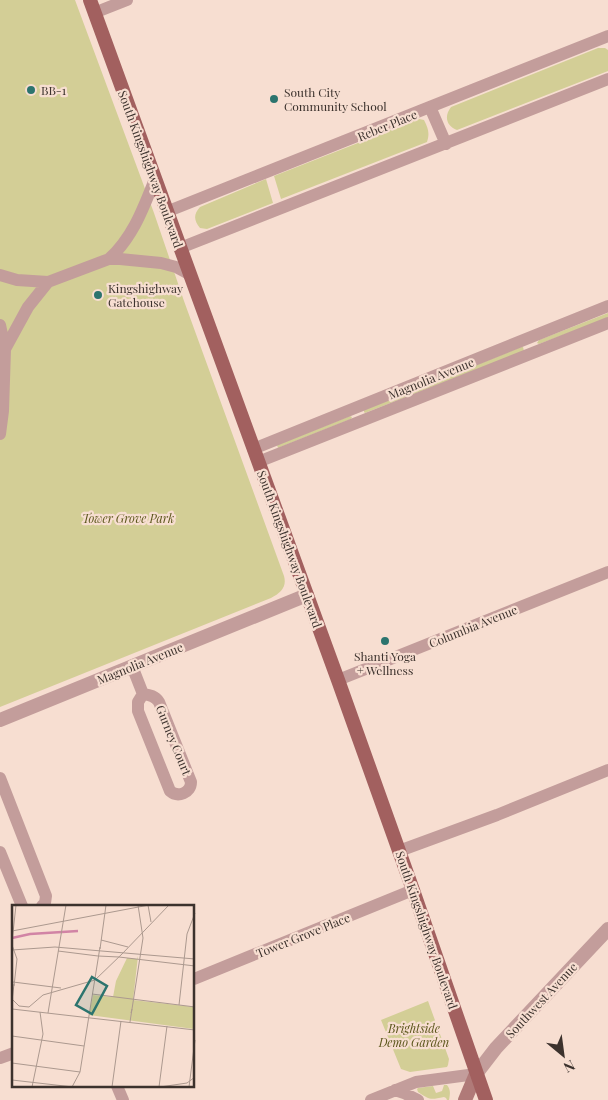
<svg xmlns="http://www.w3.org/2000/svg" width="608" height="1100" viewBox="0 0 608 1100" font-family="'Playfair Display',serif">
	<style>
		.green { fill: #d3ce96 }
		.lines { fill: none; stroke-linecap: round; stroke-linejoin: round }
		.minor { stroke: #c39d9b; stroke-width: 12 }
		.tertiary { stroke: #c39d9b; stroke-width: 14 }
		.secondary { stroke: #b07a78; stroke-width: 14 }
		.primary { stroke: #a2605f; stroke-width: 14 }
		.poi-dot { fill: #2c746e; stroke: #f7ded1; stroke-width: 2 }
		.labels { text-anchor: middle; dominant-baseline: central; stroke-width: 4.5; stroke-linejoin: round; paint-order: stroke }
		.poi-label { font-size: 12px; fill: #3c322d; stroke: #f7ded1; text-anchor: start }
		.street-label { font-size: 12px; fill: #3c322d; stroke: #f7ded1 }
		.park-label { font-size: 12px; font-style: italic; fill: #5c571c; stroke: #f7ded1 }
		.inset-river { fill: none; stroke: #d184a5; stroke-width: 2.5 }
		.inset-road { fill: none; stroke: #ac998f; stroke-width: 1 }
		.view { fill: #2c746e; fill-opacity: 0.15; stroke: #2c746e; stroke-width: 2.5 }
		.inset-edge { fill: none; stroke: #3c322d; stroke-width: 2.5 }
	</style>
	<rect width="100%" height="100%" fill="#f7ded1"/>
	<path class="green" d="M0,0H75L154,213L184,301L284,576C287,587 281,593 271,598L0,707Z
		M598,48H605L608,50V71L457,130C446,126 444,116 451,107Z
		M419,119L424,120C428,128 430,133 427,142L281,199L274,176Z
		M266,179L273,203L207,229L200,228C194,220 193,215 200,207Z
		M608,313V318L539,344L537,343L539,340Z
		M521,347H523L524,351L365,413L364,412V410Z
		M350,416L352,417L351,419L278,448L277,445Z
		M428,1001L449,1059L448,1065L447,1067L410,1072L401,1069L381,1020Z
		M444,1085H447C451,1090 450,1094 449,1100H447L446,1098L444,1097C430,1100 430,1100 418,1092L417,1089L418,1088L433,1086L436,1093L442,1091Z"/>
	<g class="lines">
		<path class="minor" d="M94,13L127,0
			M430,107L446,144
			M166,212L608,36
			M180,248L608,79
			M109,259C133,237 143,209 155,179
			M0,275L17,280L48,282L109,259H120L161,263L176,267L189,274
			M0,325L5,349L3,411L0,434
			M5,349L28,307L48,282
			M253,449L608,306
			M258,462L608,323
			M132,666L143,694
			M338,680L608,572
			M143,694C150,695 155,696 159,702L191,782C191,793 178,798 170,791L138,711V702Z
			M0,778L46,896L45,903L42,906
			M399,851L497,815L608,770
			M0,852L22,906
			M194,979L413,890
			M0,1058L14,1053
			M117,1086L123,1100
			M395,1090L404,1093L418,1100
			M371,1100L416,1082L476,1074"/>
		<path class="tertiary" d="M0,720L307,595
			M476,1074L496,1048L608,929"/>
		<path class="secondary" d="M465,1100L476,1074"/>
		<path class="primary" d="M90,0L338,680L413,890L486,1100"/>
	</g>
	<g class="poi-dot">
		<circle cx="31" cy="90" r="5"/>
		<circle cx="274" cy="99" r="5"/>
		<circle cx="98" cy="295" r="5"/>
		<circle cx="385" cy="641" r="5"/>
	</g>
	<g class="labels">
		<g class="poi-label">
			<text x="41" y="90">BB-1</text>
			<text x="284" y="92">South City<tspan x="284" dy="14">Community School</tspan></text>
			<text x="108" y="288">Kingshighway<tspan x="108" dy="14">Gatehouse</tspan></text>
			<text x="385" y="656" text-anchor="middle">Shanti Yoga<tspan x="385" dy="14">+ Wellness</tspan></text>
		</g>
		<g class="street-label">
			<text transform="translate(387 125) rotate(-22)">Reber Place</text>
			<text transform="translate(151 169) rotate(70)">South Kingshighway Boulevard</text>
			<text transform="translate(431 378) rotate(-22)">Magnolia Avenue</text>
			<text transform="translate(290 549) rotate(70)">South Kingshighway Boulevard</text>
			<text transform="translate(473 626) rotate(-22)">Columbia Avenue</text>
			<text transform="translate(140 663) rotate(-22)">Magnolia Avenue</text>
			<text transform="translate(174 740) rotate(68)">Gurney Court</text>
			<text transform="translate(427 930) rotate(71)">South Kingshighway Boulevard</text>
			<text transform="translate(303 935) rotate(-22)">Tower Grove Place</text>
			<text transform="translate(541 1000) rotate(-47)">Southwest Avenue</text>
		</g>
		<g class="park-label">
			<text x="128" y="518">Tower Grove Park</text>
			<text x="414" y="1028">Brightside<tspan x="414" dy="14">Demo Garden</tspan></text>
		</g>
	</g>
	<g transform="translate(12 905)">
		<rect width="182" height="182" fill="#f7ded1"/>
		<path d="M126,51L121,95L182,102V124L77,110L81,90L101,92L104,76L115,53L125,54Z" fill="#d3ce96"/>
		<path class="inset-river" d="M0,33L18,29L66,26"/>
		<path class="inset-road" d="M136,0L139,17M0,26L137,0M89,35L116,42M0,37L4,0M0,40L5,54L2,81M88,44L94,0M0,45L43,42L183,54M46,46L86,51M110,49L157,0M86,51L107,52M107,52L183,61M83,75L111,48M1,77L49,83M80,89L183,102M0,94L7,101L17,102L31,90L83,75M0,96L2,79M167,100L175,29L183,8M0,104L183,125M120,104L131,33L126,0M36,108L54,0M118,117L120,104L119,108M0,131L72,141M0,158L68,167M0,175L61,182M20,182L31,129L28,107M60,182L68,167L88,42M100,182L109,116M147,182L155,121M148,182L175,178L183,172M177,182L183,135"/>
		<path class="view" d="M80,72L95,81L80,109L64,100Z"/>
		<rect width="182" height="182" class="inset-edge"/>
	</g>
	<g transform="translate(563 1055) rotate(151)" stroke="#f7ded1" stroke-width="4" paint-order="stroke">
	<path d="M0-4L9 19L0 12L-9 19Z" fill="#3c322d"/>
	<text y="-8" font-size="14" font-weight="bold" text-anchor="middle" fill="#3c322d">N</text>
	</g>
</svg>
